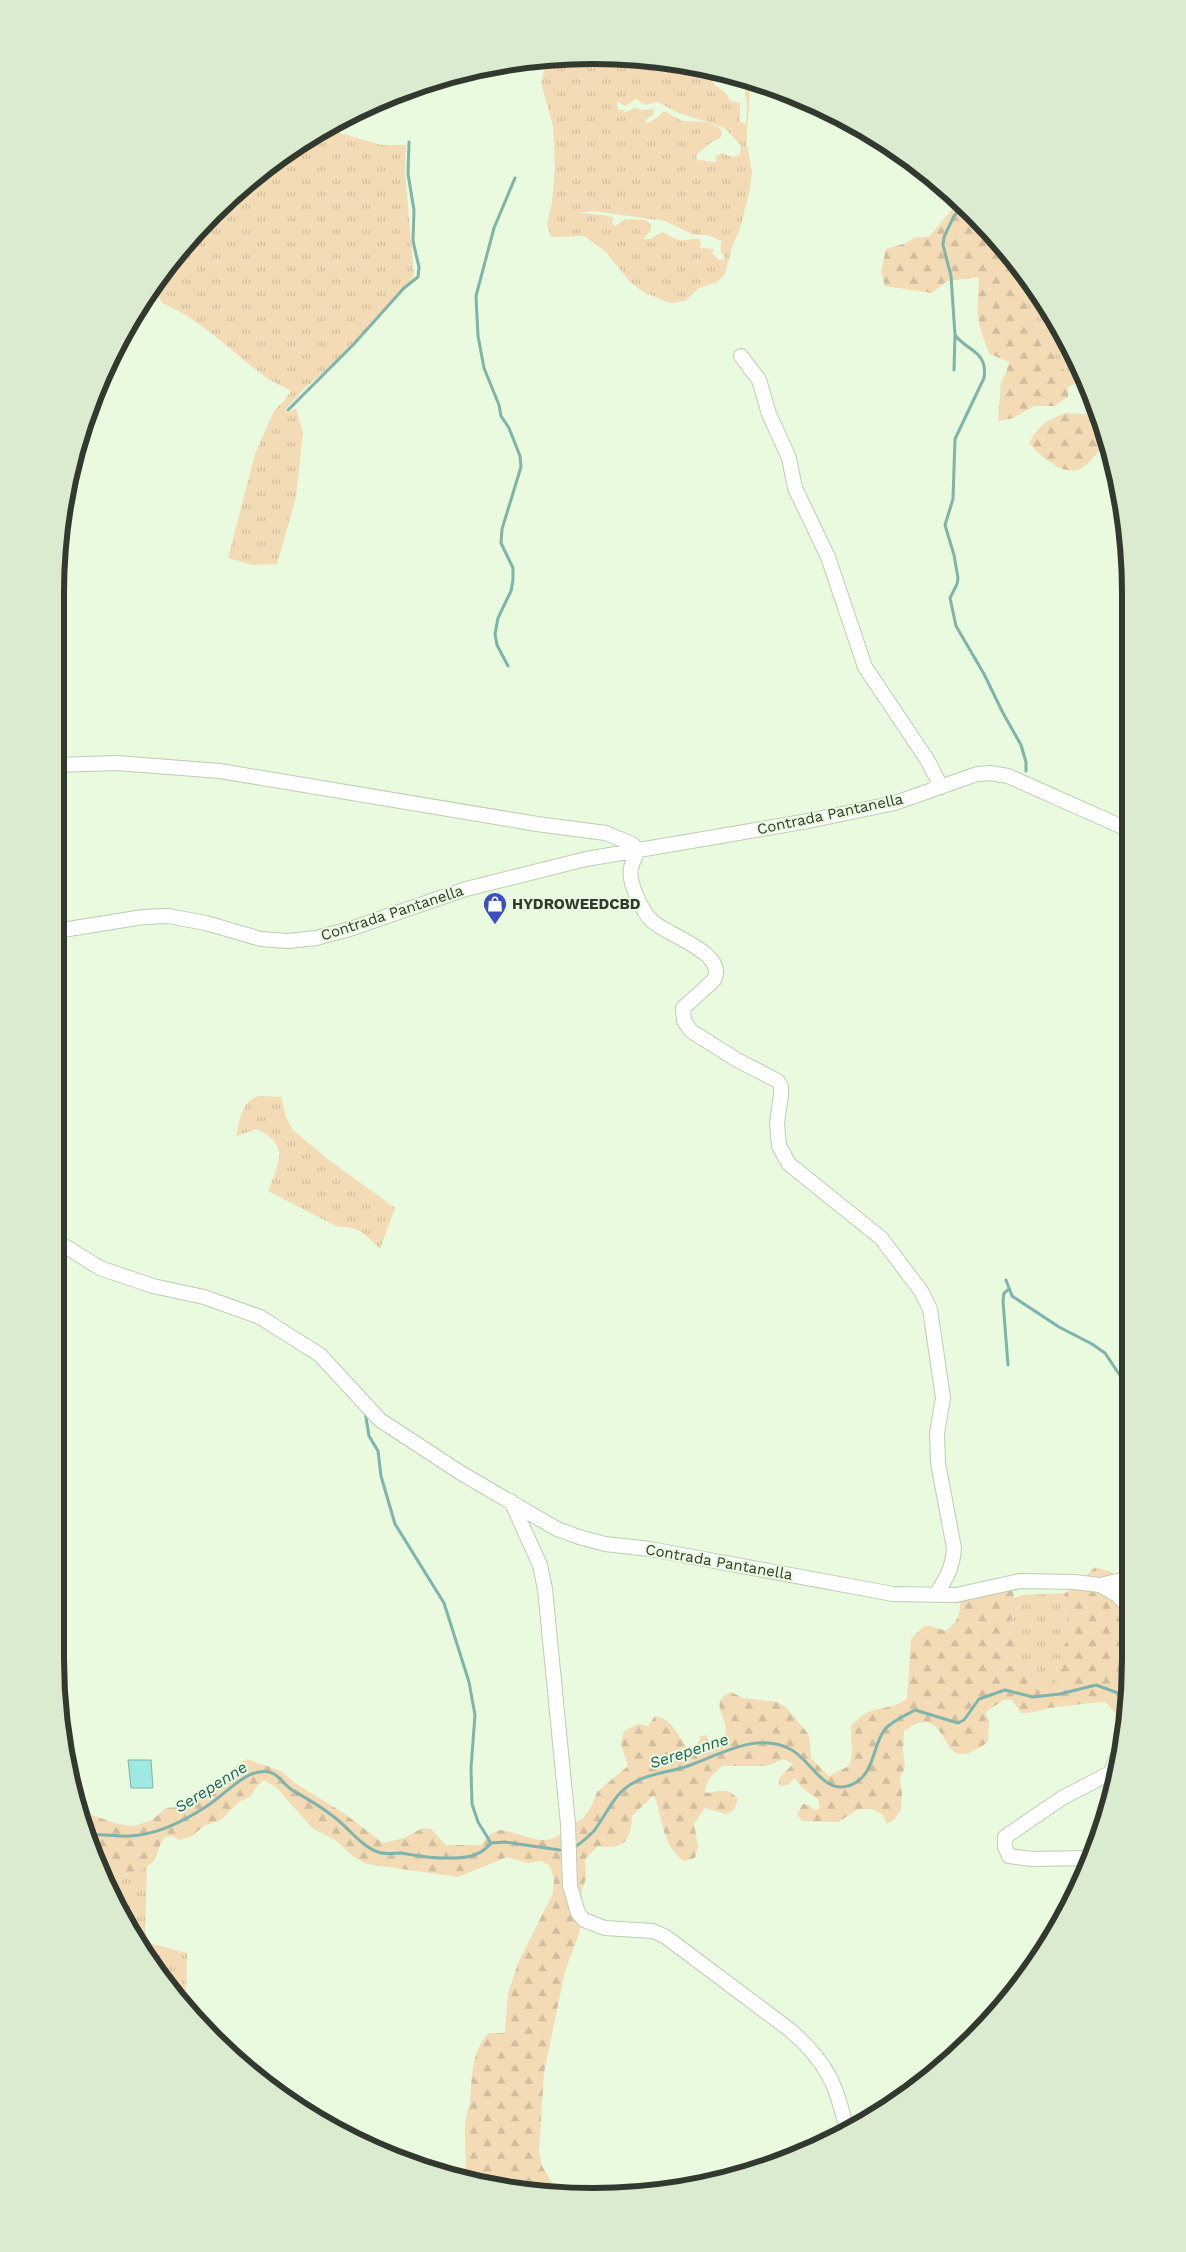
<svg xmlns="http://www.w3.org/2000/svg" width="1186" height="2252" viewBox="0 0 1186 2252" font-family="'Work Sans',sans-serif">
	<style>
		.grass { fill: url(#grass-tufts); fill-rule: evenodd }
		.forest { fill: url(#forest-firs) }
		.water { fill: #9ee9e2; stroke: #7eb4ac }
		.lines { fill: none; stroke-linecap: round; stroke-linejoin: round }
		.stream { stroke: #7eb4ac; stroke-width: 3 }
		.minor-casing { stroke: #bdceb3; stroke-width: 16 }
		.minor { stroke: #fff; stroke-width: 14 }
		.labels { text-anchor: middle; dominant-baseline: central; stroke-width: 4; stroke-linejoin: round; paint-order: stroke }
		.street-label { font-size: 15px; fill: #32392e; stroke: #e9fade }
		.poi-label { font-size: 15px; font-weight: bold; fill: #32392e; stroke: #e9fade; text-anchor: start }
		.water-label { font-size: 16px; font-style: italic; fill: #24615c; stroke: #e9fade }
		.rim { fill: none; stroke: #32392e; stroke-width: 6 }
	</style>
	<defs>
		<pattern id="grass-tufts" width="24" height="20" patternUnits="userSpaceOnUse" patternTransform="scale(1.25)"><rect width="24" height="20" fill="#f3dbb6"/><path d="M3 7l-1-3M5 7V3M7 7l1-3M15 17l-1-3M17 17v-4M19 17l1-3" fill="none" stroke="#d1bd9d"/></pattern>
		<pattern id="forest-firs" width="22" height="20" patternUnits="userSpaceOnUse" patternTransform="scale(1.25)"><rect width="22" height="20" fill="#f3dbb6"/><path d="M5 1l3.5 6h-7zM16 11l3.5 6h-7z" fill="#d1bd9d"/></pattern>
	</defs>
	<rect width="100%" height="100%" fill="#e9fade"/>
	<path class="grass" d="M628,56L705,69L715,85L726,93L730,101L740,103V122L746,124L747,109L744,78L751,80L747,130V144L752,171L750,189L740,229L733,244L725,274L717,282L699,288L685,301L670,303L643,292L629,281L606,252L584,236L551,237L547,225L552,203L555,168L553,126L541,83L547,60ZM636,99L645,105L658,102L676,112L725,128L741,146L740,155L732,157L721,153L716,156V162L697,160L696,155L713,141L720,138L722,134L720,128L706,122L682,121L664,111L653,121L645,123L646,119L653,115L654,109L642,110L635,108L623,113L625,110H618L617,101L625,106ZM593,211L665,221L694,235H708L722,241L720,249L725,259L719,260L712,253L714,249L700,248L701,243L699,239C693,238 684,242 679,240C665,237 667,226 651,239H643L651,230V224L646,220L626,219L615,226L612,223L614,218L604,215L577,213Z
		M322,128L381,145H406L405,172L414,275L411,281L335,362L302,391L285,410L287,413L296,408L303,433L296,497L277,564L253,565L228,558L255,454L274,411L283,402L291,391C283,386 272,382 264,376C231,351 200,319 162,303L158,295L168,263L238,188Z
		M1019,270L1040,294L1085,377L1067,388V375L1047,346L1025,303L1023,282Z
		M260,1096L281,1097L286,1117L293,1130L329,1160L395,1208L380,1249L362,1232L352,1228L336,1226L268,1191C279,1162 291,1146 257,1129L236,1136C240,1120 242,1099 260,1096Z
		M1065,1593C1060,1610 1075,1625 1076,1642C1064,1654 1052,1666 1057,1684L1051,1691L1036,1689L1027,1672L1019,1665L1006,1666C1007,1654 1013,1642 1016,1629L1010,1621L1014,1598L1021,1595Z
		M102,1849L108,1854L109,1867L115,1876L127,1875L147,1865L145,1942L187,1953L186,1999L184,2005L166,1987L127,1928L94,1856Z"/>
	<path class="forest" d="M959,201L1019,270L1023,282L1025,303L1047,346L1067,375L1068,397L1054,406H1034L1013,418L998,421L1001,382L1006,373L1009,362L990,354C975,321 977,312 979,277L947,281L932,293L885,286L881,272L886,249L906,243L916,237H929Z
		M1065,413L1097,415L1106,445C1098,451 1093,459 1086,465C1068,482 1040,456 1029,443C1038,426 1047,420 1065,413Z
		M1095,1567L1112,1572L1118,1577L1110,1586L1130,1602V1694L1123,1738L1115,1713L1106,1702C1089,1702 1072,1706 1056,1707C1043,1708 1034,1714 1021,1713L1012,1700H1004L985,1712L989,1721L988,1742C941,1776 953,1728 926,1722C918,1721 910,1727 904,1731L903,1752L905,1767L900,1779L902,1791L901,1810L894,1820L887,1824L882,1814L871,1809H859L838,1822L802,1821L797,1814L803,1804L809,1805L814,1810L820,1808L818,1799L802,1788L795,1778L788,1785L779,1786V1778L793,1764L784,1759L766,1766H722C713,1774 705,1781 705,1793C720,1792 727,1786 738,1799L734,1810L726,1814L705,1808L694,1824L698,1846L695,1858L684,1861C661,1845 663,1817 654,1795L632,1816C631,1841 624,1850 598,1846L585,1859L586,1878L581,1893L584,1911L579,1934L565,1971L544,2073L539,2151L542,2166L554,2186L555,2195L464,2180C469,2155 460,2127 470,2103C472,2079 471,2050 489,2033H505L508,1994L518,1963L553,1893L554,1879L550,1866L541,1861L528,1863L507,1857L458,1877L367,1864L354,1857L335,1840L312,1828L276,1787L264,1780L257,1786L251,1796L239,1802L221,1820L204,1826L192,1836L180,1840L172,1836L165,1837C160,1843 159,1848 157,1855C151,1870 129,1875 115,1876L109,1867L108,1854L102,1849L94,1856L80,1817L92,1815L118,1824L134,1826L152,1820L166,1808L178,1807L228,1777L234,1767L247,1759L281,1771L295,1783L345,1814L383,1843L404,1838L423,1828L431,1829L446,1845H481L489,1835L500,1830C530,1834 548,1854 571,1823L582,1820L592,1805L597,1792L628,1766L621,1744L624,1731L638,1724L648,1726L655,1716C677,1720 678,1742 693,1753L701,1736L706,1735L711,1745H720C739,1721 702,1705 731,1692L743,1698L777,1702L786,1707L809,1735L811,1758L829,1776L849,1766L852,1755L851,1726C872,1702 884,1714 907,1699L911,1639L924,1626H931L946,1631C956,1623 961,1615 960,1602L967,1597L1012,1585L1014,1598L1010,1621L1016,1629L1018,1639L1007,1657L1006,1666L1019,1665L1027,1672L1036,1689L1050,1690L1057,1684L1055,1675C1060,1664 1059,1649 1068,1641L1076,1642C1075,1625 1060,1610 1065,1593L1076,1587L1084,1588L1088,1574Z"/>
	<path class="water" d="M128,1760H151L153,1788H131Z"/>
	<g class="lines">
		<path class="stream" d="M963,206L954,216L944,237L943,245L951,276L955,335C968,352 988,351 984,378L955,439L953,499L945,525L954,555L958,578L957,584L950,598L956,626L984,674L1003,713L1021,745L1026,762V771
			M954,370L955,335
			M288,410L353,345L404,288L418,277L419,267L413,241L414,210L408,174L409,142
			M508,666L497,645L495,634L498,618L511,591L513,580V568L501,543L502,529L521,467L520,456L509,428L501,416L499,405L484,368L478,336L476,296L494,228L515,178
			M1006,1280L1012,1296L1059,1327L1092,1344L1105,1353L1129,1389
			M1008,1365L1003,1301L1004,1293L1008,1290
			M365,1411L369,1436L378,1451L381,1476L395,1524L444,1603L469,1682L475,1715L471,1768L472,1804L478,1822L491,1843
			M85,1835C100,1833 115,1837 130,1836C156,1835 182,1822 204,1808C224,1797 248,1764 272,1773C280,1776 285,1786 292,1790C309,1800 326,1809 340,1822C352,1832 363,1847 378,1852C385,1855 394,1853 401,1853C415,1855 428,1858 443,1858C462,1858 478,1859 491,1843L505,1842L560,1850
			M574,1848C581,1843 588,1837 594,1831C603,1819 610,1804 620,1793C639,1774 662,1774 685,1767C718,1756 756,1731 790,1749C811,1759 823,1796 851,1785C876,1775 872,1743 886,1728C894,1720 906,1715 915,1710L958,1723L964,1720L979,1699L1005,1690L1033,1697L1060,1694L1096,1685L1129,1697"/>
		<g class="minor-casing">
			<path id="minor" d="M741,356L759,380L769,414L789,458L795,488L828,557L865,667L928,761L941,787
				M56,765L117,763L220,771L537,824L606,833L632,844L638,850C636,856 632,863 631,868C628,883 642,911 652,921C667,935 728,953 714,980L683,1008L684,1021L691,1031L737,1060L778,1081L781,1087V1095L777,1123L779,1146L789,1164L881,1238L921,1291L930,1309L943,1398L937,1433L938,1463L954,1548C953,1567 946,1580 935,1595
				M56,931L143,917L168,916L206,923L261,939L288,941L316,938L350,929L466,889L586,859L808,821L895,803L977,774L990,773L1008,776L1127,829
				M55,1240L100,1268L153,1286L204,1297L260,1317L320,1355L380,1420L461,1473L557,1529L579,1537L605,1544L650,1549L893,1594L956,1595L1020,1581L1075,1582L1100,1585L1117,1595L1130,1608
				M511,1501L540,1565L545,1589L568,1824L570,1886L578,1913L584,1920L605,1928L653,1931L666,1937L790,2030C827,2062 837,2085 847,2132
				M1100,1585L1130,1578
				M1090,1858L1032,1859L1009,1856L1005,1847V1837L1062,1798L1110,1773L1120,1751"/>
		</g>
		<use href="#minor" class="minor"/>
	</g>
	<defs>
		<g id="shop-pin" transform="scale(1.25)"><path d="M0 17L-7.5 6A9.5 9.5 0 1 1 7.5 6Z" fill="#3a4fc1" stroke="#e9fade"/><path d="M-5-2.5h2.3a2.7 3.5 0 0 1 5.4 0H5L5.5 6h-11ZM-1.5-2.5h3a1.5 2.3 0 0 0-3 0Z" fill="#fff"/></g>
	</defs>
	<g fill-rule="evenodd">
		<use href="#shop-pin" x="495" y="904"/>
	</g>
	<g class="labels">
		<g class="street-label">
			<text transform="translate(830 814) rotate(-12)">Contrada Pantanella</text>
			<text transform="translate(392 913) rotate(-18)">Contrada Pantanella</text>
			<text transform="translate(719 1562) rotate(10)">Contrada Pantanella</text>
		</g>
		<g class="poi-label">
			<text x="512" y="904">HYDROWEEDCBD</text>
		</g>
		<g class="water-label">
			<text transform="translate(689 1751) rotate(-18)">Serepenne</text>
			<text transform="translate(211 1787) rotate(-32)">Serepenne</text>
		</g>
	</g>
	<path d="M0 0H1186V2252H0ZM593 64H593A529 529 0 0 1 1122 593V1659A529 529 0 0 1 593 2188H593A529 529 0 0 1 64 1659V593A529 529 0 0 1 593 64Z" fill="#daebd0" fill-rule="evenodd"/>
	<path class="rim" d="M593 64H593A529 529 0 0 1 1122 593V1659A529 529 0 0 1 593 2188H593A529 529 0 0 1 64 1659V593A529 529 0 0 1 593 64Z"/>
</svg>
